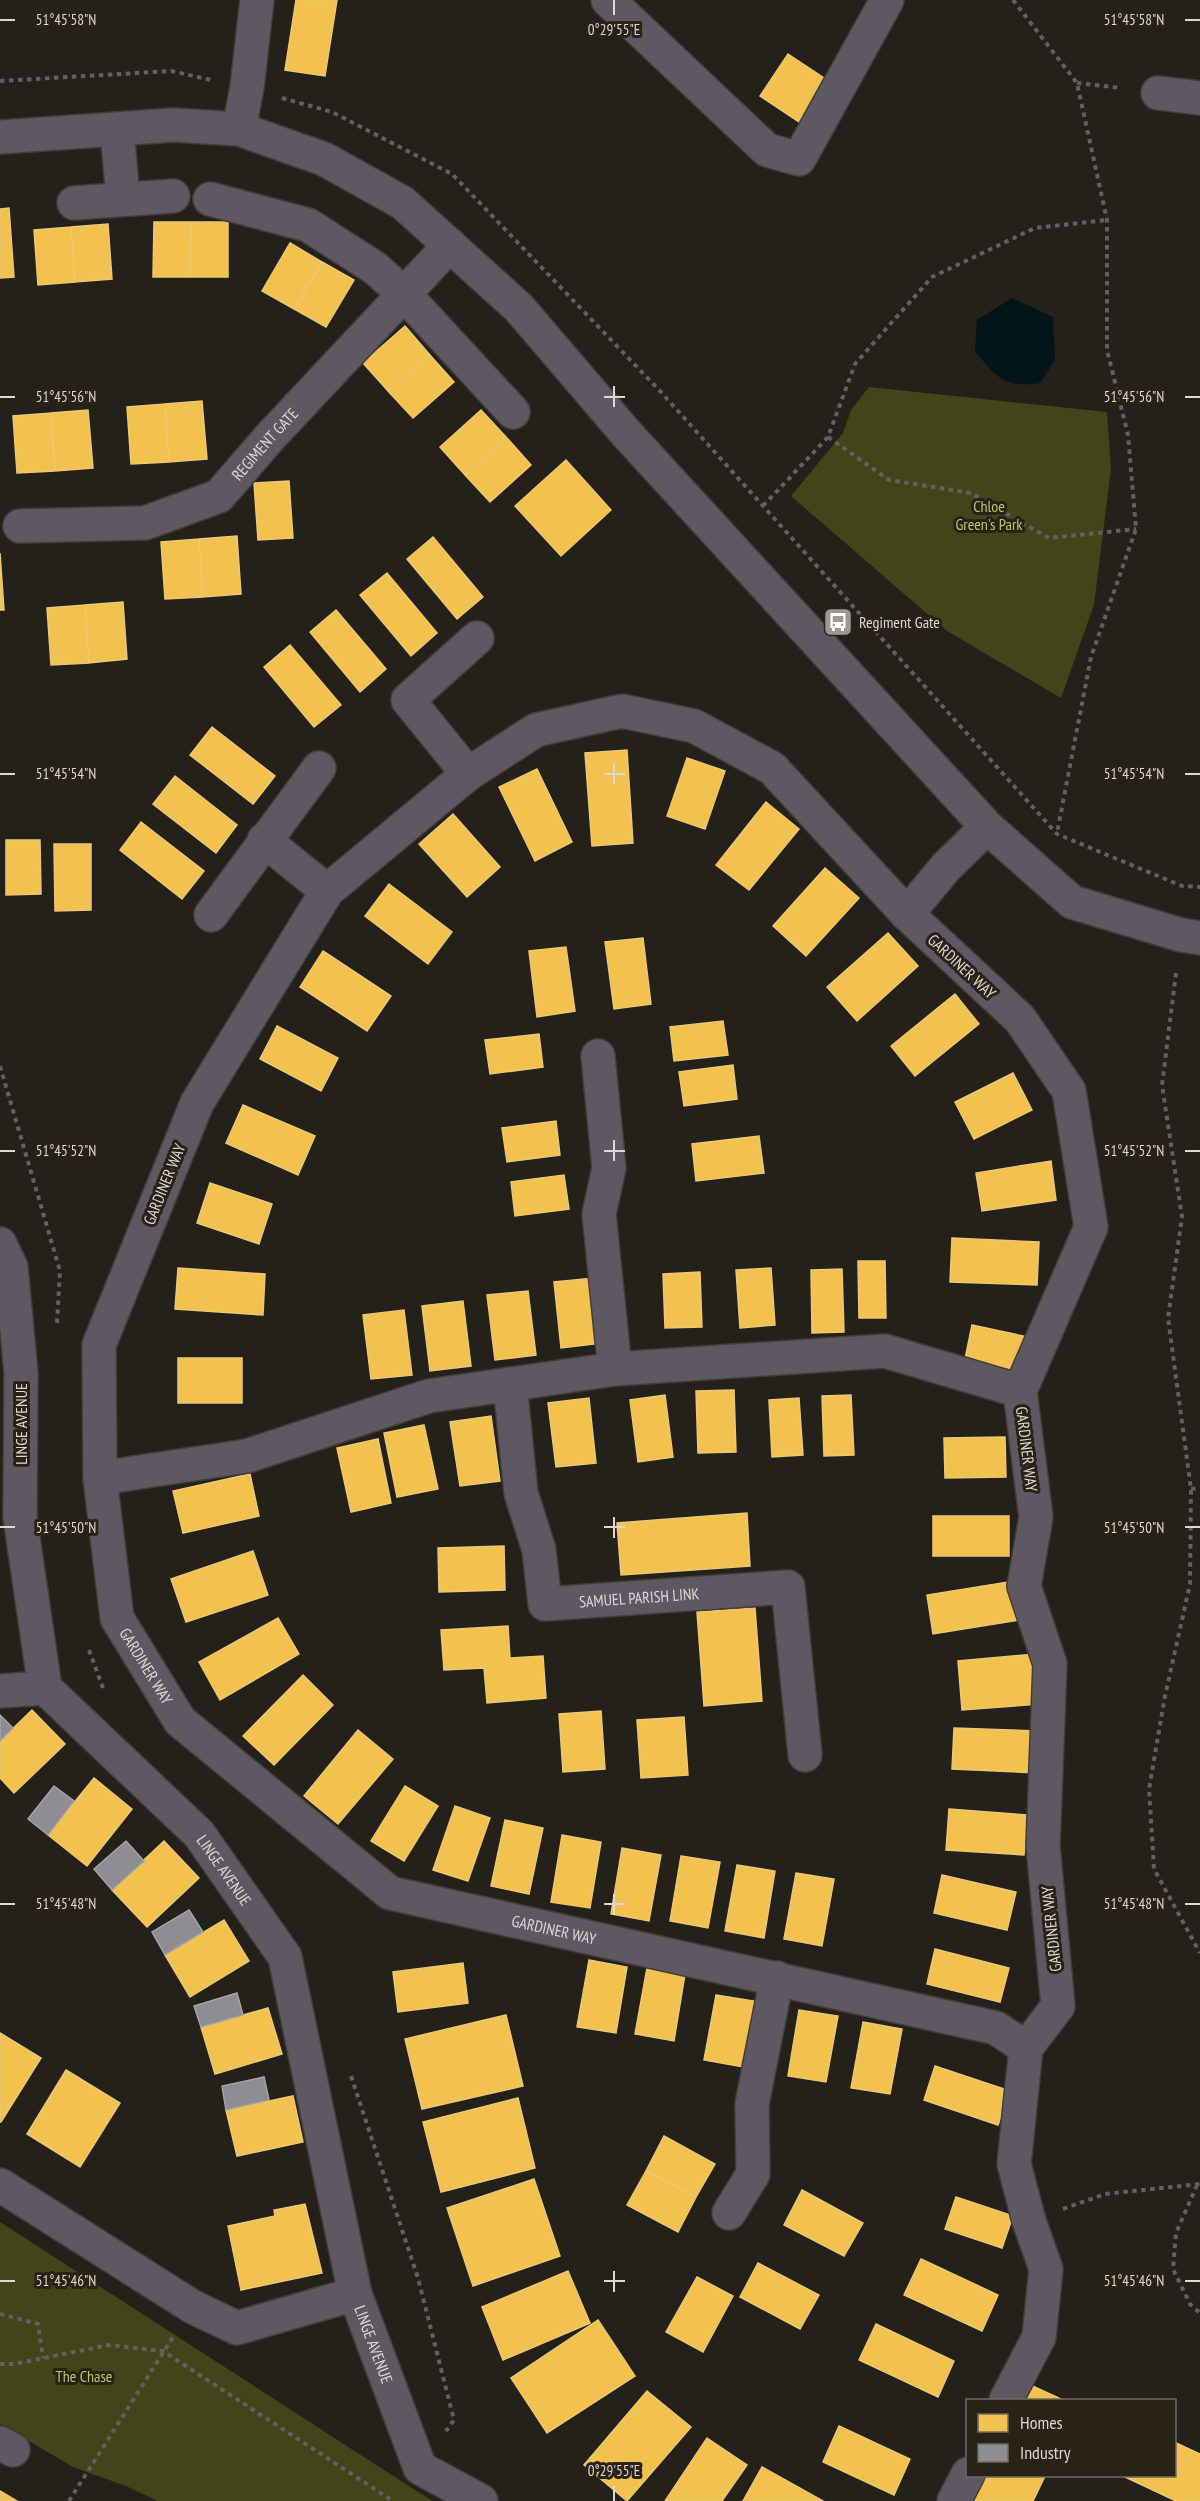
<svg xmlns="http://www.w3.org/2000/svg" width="1200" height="2501" viewBox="0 0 1200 2501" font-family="'PT Sans Narrow',sans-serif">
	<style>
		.green { fill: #414519 }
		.water { fill: #03151a }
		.homes { fill: #f2c14e; stroke: #ecc876; stroke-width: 1.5 }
		.industry { fill: #8d8d92; stroke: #a5a4a5; stroke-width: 1.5 }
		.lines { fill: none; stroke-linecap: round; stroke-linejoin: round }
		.minor-casing { stroke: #413e39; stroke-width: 36 }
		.path { stroke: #625f64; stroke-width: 4; stroke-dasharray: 4.5 4.5; stroke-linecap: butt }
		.minor { stroke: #5d5862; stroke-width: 33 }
		.ticks { fill: none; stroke: #ddd9d2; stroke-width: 2 }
		.labels { text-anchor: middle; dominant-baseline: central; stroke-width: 6; stroke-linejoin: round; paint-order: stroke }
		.street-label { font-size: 16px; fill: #ddd9d2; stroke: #282217 }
		.park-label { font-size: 16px; fill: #bac76e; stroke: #282217 }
		.poi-label { font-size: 16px; fill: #ddd9d2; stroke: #282217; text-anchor: start }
		.ticks-label { font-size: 15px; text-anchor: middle; fill: #ddd9d2; stroke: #282217; stroke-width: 6; stroke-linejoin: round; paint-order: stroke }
	</style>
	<rect width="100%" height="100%" fill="#24211b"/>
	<path class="green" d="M869,387L1107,412L1111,469L1094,605L1061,698L947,631L791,496L843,433L851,410Z
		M0,2222L415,2490L433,2501H157L126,2486L73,2467L0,2424Z"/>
	<path class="water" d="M1012,298L1053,317L1055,360L1040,383C1004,389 996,376 975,351L977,320Z"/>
	<path class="homes" d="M296,0H337L325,76L285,70Z
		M788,54L830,82L802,124L760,96Z
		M9,208L14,277L0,278V209Z
		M154,222H191L190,277H153Z
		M191,222H228V277H190Z
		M108,224L112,279L75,282L71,227Z
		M71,227L75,282L38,285L34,230Z
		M290,243L322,262L294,309L262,291Z
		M322,262L354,280L326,327L294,309Z
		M405,326L429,354L388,391L363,363Z
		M429,354L454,382L413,418L388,391Z
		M202,401L207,459L169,462L165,404Z
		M165,404L169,462L131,464L127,407Z
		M88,410L93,468L55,471L51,413Z
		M481,410L506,437L465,475L440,447Z
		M51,413L55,471L17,473L13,416Z
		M506,437L531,465L490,502L465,475Z
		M566,460L611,510L561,556L515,506Z
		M289,481L293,538L258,540L254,483Z
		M237,536L241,594L203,597L199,539Z
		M433,537L483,597L457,619L407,559Z
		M199,539L203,597L165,599L161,542Z
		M0,553L4,610H0Z
		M387,573L437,633L411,656L360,595Z
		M123,602L127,659L89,663L85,605Z
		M85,605L89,663L51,665L47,608Z
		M336,610L386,669L360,692L310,632Z
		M290,645L341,705L314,727L264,667Z
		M212,727L275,776L253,804L190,755Z
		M627,750L633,843L592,846L585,753Z
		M687,758L725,771L705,829L667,816Z
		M537,769L572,842L535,861L499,787Z
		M175,776L237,825L216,853L153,804Z
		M766,802L799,829L749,890L716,865Z
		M453,814L500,867L467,897L419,844Z
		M141,822L204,871L182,899L120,850Z
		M6,840H40L41,894L6,895Z
		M54,844H91V910L55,911Z
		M825,868L859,898L806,956L773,926Z
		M389,884L452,932L428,964L365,916Z
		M888,933L918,966L857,1021L827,987Z
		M643,938L651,1004L614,1009L605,942Z
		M566,947L575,1011L537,1017L529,951Z
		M323,951L391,996L367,1031L300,987Z
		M955,994L979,1024L915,1076L891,1046Z
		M723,1021L728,1055L674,1061L670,1027Z
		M277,1026L338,1058L321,1091L260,1059Z
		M539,1034L543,1067L490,1074L485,1040Z
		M733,1065L737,1099L684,1106L679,1072Z
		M1013,1073L1032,1110L974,1139L955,1102Z
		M243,1105L315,1136L298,1175L226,1143Z
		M556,1121L560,1155L507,1162L502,1128Z
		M759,1136L764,1173L696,1181L692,1144Z
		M1051,1161L1056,1200L982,1211L976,1173Z
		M564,1175L569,1209L515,1216L511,1182Z
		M210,1183L272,1204L259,1244L197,1223Z
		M952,1238L1039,1242L1037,1285L950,1282Z
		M858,1261H885L886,1318H859Z
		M178,1268L265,1274L263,1315L175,1309Z
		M771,1268L775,1325L740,1328L736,1270Z
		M842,1269L844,1332L812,1333L811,1270Z
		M700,1272L702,1327L665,1328L663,1274Z
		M594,1278L602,1343L561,1348L554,1282Z
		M528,1291L536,1355L495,1360L487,1295Z
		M463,1301L471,1366L430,1371L422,1306Z
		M404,1310L412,1375L371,1379L363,1315Z
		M972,1325L1028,1337L1021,1371L965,1359Z
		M178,1358H242V1403H178Z
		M734,1390L736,1452L698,1453L696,1391Z
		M665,1395L673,1457L638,1462L630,1400Z
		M851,1395L854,1455L824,1456L822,1396Z
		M589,1398L596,1463L556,1467L548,1403Z
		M799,1398L803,1455L772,1457L769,1400Z
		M491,1416L500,1481L460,1486L450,1422Z
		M424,1425L438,1489L397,1497L384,1433Z
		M1005,1437L1006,1477L945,1478L944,1438Z
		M378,1439L391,1503L351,1512L337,1448Z
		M250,1474L259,1516L183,1533L173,1491Z
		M747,1513L750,1566L621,1575L617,1523Z
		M933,1516H1009V1556H933Z
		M504,1546L505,1590L439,1592L438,1548Z
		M253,1551L268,1595L186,1622L171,1579Z
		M1014,1581L1020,1620L933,1634L927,1595Z
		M755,1608L762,1701L704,1706L697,1612Z
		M278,1618L299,1654L220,1700L199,1662Z
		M508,1626L510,1658L543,1656L546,1698L487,1703L484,1668L444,1670L441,1630Z
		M1035,1654L1040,1704L962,1710L958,1661Z
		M303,1675L333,1705L274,1765L243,1736Z
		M32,1710L65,1744L14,1793L0,1778V1741Z
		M601,1711L605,1769L563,1772L559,1714Z
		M684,1717L688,1775L641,1778L637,1720Z
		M954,1728L1039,1731L1037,1773L952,1769Z
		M358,1730L393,1759L338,1824L304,1796Z
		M94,1778L132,1809L87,1866L48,1835Z
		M405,1786L438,1806L404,1861L371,1841Z
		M455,1806L490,1818L468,1881L433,1870Z
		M949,1809L1027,1815L1024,1855L946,1850Z
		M505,1820L543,1828L529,1894L491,1886Z
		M562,1835L601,1842L590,1908L551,1902Z
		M164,1841L199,1878L147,1927L112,1890Z
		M622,1848L661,1855L649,1921L611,1914Z
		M681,1856L720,1862L708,1928L670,1921Z
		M737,1865L775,1871L764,1938L725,1931Z
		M796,1873L834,1879L822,1946L784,1939Z
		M942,1875L1016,1892L1007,1930L934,1913Z
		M224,1920L249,1961L190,1997L165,1955Z
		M935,1949L1009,1968L1000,2002L927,1984Z
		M589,1960L627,1967L616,2033L577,2027Z
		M463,1963L468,2003L398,2012L393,1972Z
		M647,1968L685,1974L674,2041L635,2034Z
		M716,1995L754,2001L743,2067L704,2060Z
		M268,2008L282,2054L215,2074L201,2027Z
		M799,2010L838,2016L826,2082L788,2076Z
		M506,2015L523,2086L422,2109L405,2039Z
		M863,2022L902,2029L890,2094L851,2088Z
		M0,2033L41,2058L1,2122H0Z
		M935,2066L1010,2091L998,2125L924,2100Z
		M66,2070L120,2103L80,2167L27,2134Z
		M293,2096L303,2142L237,2156L226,2110Z
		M518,2098L535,2168L441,2192L423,2122Z
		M664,2136L715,2164L696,2197L646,2171Z
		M646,2171L696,2197L678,2232L627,2205Z
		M534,2179L560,2256L473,2286L447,2208Z
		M802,2190L863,2223L844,2256L784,2225Z
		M956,2197L1013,2216L1002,2248L945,2229Z
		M305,2204L322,2273L241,2290L228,2226L275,2216L274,2210Z
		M921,2259L998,2295L982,2331L904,2295Z
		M758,2263L819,2295L800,2329L740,2297Z
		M568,2271L590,2323L503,2360L482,2307Z
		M697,2277L733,2296L703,2352L666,2332Z
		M598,2320L635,2376L547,2433L511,2378Z
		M876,2324L954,2361L938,2397L859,2360Z
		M1026,2383L1063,2400H1017Z
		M647,2391L691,2427L627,2501L584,2465Z
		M839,2426L910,2459L894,2495L823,2462Z
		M707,2438L747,2465L722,2501H665Z
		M1174,2442L1200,2454V2501H1176L1123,2476H1174Z
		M762,2467L823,2501H743Z
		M981,2476H1045L1033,2501H969Z
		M0,2491L17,2501H0Z"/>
	<path class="industry" d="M0,1715L13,1728L0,1741Z
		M54,1786L74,1801L48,1835L28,1819Z
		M126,1841L144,1861L112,1890L94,1869Z
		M189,1910L203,1932L165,1955L152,1932Z
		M237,1993L243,2015L201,2027L194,2006Z
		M264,2077L269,2100L226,2110L222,2086Z"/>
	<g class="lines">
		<g class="minor-casing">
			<g id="minor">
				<path d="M608,0L767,150L799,159L887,0"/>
				<path d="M1158,93L1200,98"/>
				<path d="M117,129L123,199"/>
				<path d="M239,129L247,87L257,0"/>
				<path d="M0,137L173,125L239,129L324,159L403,203L519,308L625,432L987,827L1072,902L1181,935L1200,938"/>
				<path d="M210,199L308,225L375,268L404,294L513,412"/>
				<path d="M74,203L173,196"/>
				<path id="s1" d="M20,526L145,523L219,496L270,437L450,245"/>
				<path d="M468,774L408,700L477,638"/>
				<path d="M264,840L327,891"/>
				<path d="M907,914L946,867L987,827"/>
				<path d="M211,915L319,768"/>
				<path d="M598,1056L609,1168L599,1214L615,1369"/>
				<path id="s2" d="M0,1244L11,1267L21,1373L20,1517L45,1688L199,1834L285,1957L355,2294L420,2468L481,2501"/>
				<path id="s3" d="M510,1384L521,1493L539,1550L545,1604L788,1587L805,1755"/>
				<path d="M100,1478L247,1456L429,1396L615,1369L885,1351L1020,1391"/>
				<path d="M0,1691L45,1688"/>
				<path d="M0,2185L193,2307L237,2328L355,2294"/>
				<path d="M729,2213L753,2174L752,2104L777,1978"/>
				<path id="s4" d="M1006,2400L1039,2337L1046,2269L1029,2221L1014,2164L1026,2048L1058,2006L1043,1846L1050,1664L1024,1586L1036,1517L1020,1391L1091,1227L1069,1091L1020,1019L907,914L772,768L694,726L622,711L536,730L468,774L327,891L197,1103L99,1345L100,1478L117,1618L180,1721L390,1893L996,2028L1026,2048"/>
				<path d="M0,2443L13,2450"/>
				<path d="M954,2501L968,2474"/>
			</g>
		</g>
		<path class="path" d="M1013,0L1077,83L1107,220V350L1128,435L1136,529L1091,657L1057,833
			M0,81L171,71L211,80
			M1077,83L1121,88
			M282,98L332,112L452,174L660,391L1057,834L1182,886L1200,887
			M828,437L889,480L971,493L1049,538L1136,529
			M763,506L828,437L855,364L932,277L1035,228L1107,220
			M1176,973L1162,1085L1182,1217L1168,1318L1191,1489L1190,1584L1165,1696L1149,1789L1154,1869L1200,1953
			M0,1066L60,1271L57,1323
			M1191,1489L1200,1488
			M89,1650L103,1688
			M351,2076L418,2278L454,2420L446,2431
			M1197,2185L1176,2233L1173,2269L1190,2304L1200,2313
			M1063,2209L1105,2194L1200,2184
			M0,2314L38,2324L43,2358
			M0,2364H14L109,2345L163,2351L393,2501
			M69,2501L173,2337"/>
		<use href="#minor" class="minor"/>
	</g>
	<path class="ticks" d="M614,0V15M0,20H15M1185,20H1200M614,386V407M0,397H15M604,397H625M1185,397H1200M614,763V784M0,774H15M604,774H625M1185,774H1200M614,1140V1161M0,1151H15M604,1151H625M1185,1151H1200M614,1517V1538M0,1527H15M604,1527H625M1185,1527H1200M614,1894V1915M0,1904H15M604,1904H625M1185,1904H1200M614,2271V2292M0,2281H15M604,2281H625M1185,2281H1200M614,2486V2501"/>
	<defs>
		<g id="bus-square" transform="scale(1.5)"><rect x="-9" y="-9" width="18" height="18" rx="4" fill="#9c9992" stroke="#282217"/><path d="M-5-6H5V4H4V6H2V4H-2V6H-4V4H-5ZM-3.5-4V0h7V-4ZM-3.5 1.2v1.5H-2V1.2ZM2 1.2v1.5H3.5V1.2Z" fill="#fff"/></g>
	</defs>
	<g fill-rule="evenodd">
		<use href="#bus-square" x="838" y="622"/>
	</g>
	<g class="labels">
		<g class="street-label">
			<text stroke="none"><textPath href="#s1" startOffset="273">REGIMENT GATE</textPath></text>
			<text transform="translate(962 966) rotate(43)">GARDINER WAY</text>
			<text transform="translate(164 1184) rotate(-68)">GARDINER WAY</text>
			<text transform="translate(21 1424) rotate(-90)">LINGE AVENUE</text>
			<text transform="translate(1027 1449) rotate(83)">GARDINER WAY</text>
			<text stroke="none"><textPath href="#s3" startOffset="318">SAMUEL PARISH LINK</textPath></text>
			<text stroke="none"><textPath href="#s4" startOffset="3152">GARDINER WAY</textPath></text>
			<text stroke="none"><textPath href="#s2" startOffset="705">LINGE AVENUE</textPath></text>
			<text stroke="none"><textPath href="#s4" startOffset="3656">GARDINER WAY</textPath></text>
			<text transform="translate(1051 1929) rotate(-96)">GARDINER WAY</text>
			<text stroke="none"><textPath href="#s2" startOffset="1209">LINGE AVENUE</textPath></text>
		</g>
		<g class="park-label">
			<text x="989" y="506">Chloe<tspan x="989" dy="18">Green's Park</tspan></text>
			<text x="84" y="2376">The Chase</text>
		</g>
		<g class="poi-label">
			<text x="859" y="622">Regiment Gate</text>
		</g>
	</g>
	<g class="ticks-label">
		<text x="66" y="25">51°45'58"N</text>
		<text x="1134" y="25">51°45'58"N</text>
		<text x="614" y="35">0°29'55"E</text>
		<text x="66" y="402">51°45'56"N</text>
		<text x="1134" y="402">51°45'56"N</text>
		<text x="66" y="779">51°45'54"N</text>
		<text x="1134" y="779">51°45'54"N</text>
		<text x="66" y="1156">51°45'52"N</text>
		<text x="1134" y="1156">51°45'52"N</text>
		<text x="66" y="1533">51°45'50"N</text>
		<text x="1134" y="1533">51°45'50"N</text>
		<text x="66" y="1909">51°45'48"N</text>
		<text x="1134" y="1909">51°45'48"N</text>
		<text x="66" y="2286">51°45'46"N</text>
		<text x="1134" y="2286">51°45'46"N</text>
		<text x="614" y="2476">0°29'55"E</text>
	</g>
	<rect x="966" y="2399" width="210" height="78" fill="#282217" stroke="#706b62" stroke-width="1.5"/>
	<rect x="978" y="2414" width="30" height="18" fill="#f2c14e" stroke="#706b62" stroke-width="1.5"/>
	<text x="1020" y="2429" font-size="18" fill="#ddd9d2">Homes</text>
	<rect x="978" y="2444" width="30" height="18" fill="#8d8d92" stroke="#706b62" stroke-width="1.5"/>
	<text x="1020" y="2459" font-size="18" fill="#ddd9d2">Industry</text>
</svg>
